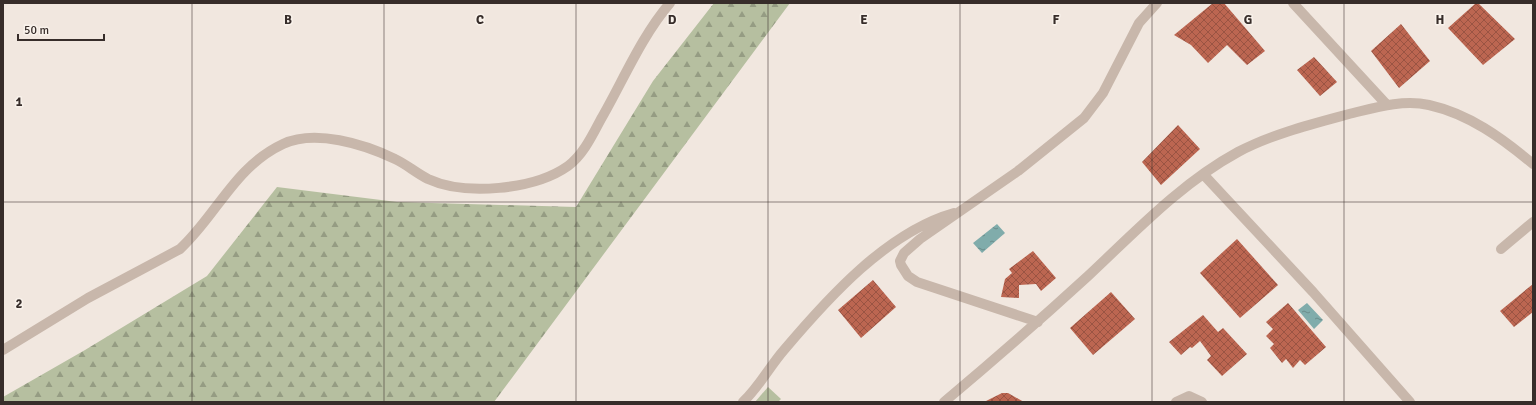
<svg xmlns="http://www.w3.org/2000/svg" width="1536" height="405" viewBox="0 0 1536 405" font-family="Signika,sans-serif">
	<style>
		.green { fill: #b6bfa0 }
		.forest { fill: url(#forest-firs) }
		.water { fill: url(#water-ripples) }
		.building { fill: url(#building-cross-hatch) }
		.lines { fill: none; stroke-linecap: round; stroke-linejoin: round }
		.minor { stroke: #c8b7ab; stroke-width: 10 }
		.grid { fill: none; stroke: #372d2a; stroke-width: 1; stroke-opacity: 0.55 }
		.grid-label { font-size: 13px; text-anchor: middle; font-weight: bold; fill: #372d2a; stroke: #f9f2eb; stroke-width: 3; stroke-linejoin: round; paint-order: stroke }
	</style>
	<defs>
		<pattern id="forest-firs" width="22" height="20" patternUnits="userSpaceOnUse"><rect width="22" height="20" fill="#b6bfa0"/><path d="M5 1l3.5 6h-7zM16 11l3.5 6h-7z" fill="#959c83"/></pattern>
		<pattern id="water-ripples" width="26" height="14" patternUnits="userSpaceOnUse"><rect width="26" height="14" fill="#80acab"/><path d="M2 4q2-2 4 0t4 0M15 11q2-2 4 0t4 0" fill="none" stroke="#6a8c8b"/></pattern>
		<pattern id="building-cross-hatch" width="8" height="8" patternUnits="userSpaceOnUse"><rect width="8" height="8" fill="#bc6651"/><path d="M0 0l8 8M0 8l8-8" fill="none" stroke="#9a5443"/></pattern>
	</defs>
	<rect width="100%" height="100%" fill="#f1e7df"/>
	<path class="green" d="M768,387L781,399L778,402H755Z"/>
	<path class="forest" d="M714,3H790L494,402H3V397L85,350L207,276L277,187L397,202L576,207L653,81Z"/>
	<path class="water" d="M997,224L1005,233L982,253L973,243Z
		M1307,303L1323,320L1314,329L1298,310Z"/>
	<path class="building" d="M1213,3H1224L1265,51L1247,65L1227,45L1208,63L1191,45L1174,35Z
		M1476,3H1478L1515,39L1483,65L1448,28Z
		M1401,24L1430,61L1399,88L1371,51Z
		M1314,57L1337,82L1320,96L1297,70Z
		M1178,125L1200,149L1161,185L1142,162Z
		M1237,239L1278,285L1240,318L1200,273Z
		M1033,251L1056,278L1041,291L1036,284L1019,285V298L1001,297L1005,279L1012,273L1009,269Z
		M873,280L896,307L861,338L838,310Z
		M1533,284V312L1514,327L1500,311Z
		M1111,292L1135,319L1093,355L1070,328Z
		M1288,303L1326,347L1305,365L1300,360L1293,368L1286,359L1282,363L1270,348L1274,344L1266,336L1273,329L1266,322Z
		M1203,315L1218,332L1223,328L1247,354L1222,376L1207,360L1211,356L1200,341L1192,348L1190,347L1181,355L1169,342Z
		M1002,393H1008L1024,402H984Z"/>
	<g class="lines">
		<path class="minor" d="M1293,3L1387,105
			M1203,174L1313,292L1410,402
			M1501,249L1533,222
			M1038,322L917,282L908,276L901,265L900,261L904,253L920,239L1018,171L1084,118L1103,93L1139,23L1157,3
			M3,350L88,298L180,249C217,215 234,167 283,144C315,129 364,144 395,159C406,164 416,173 428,179C465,196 534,190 568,166C583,155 592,136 601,119C623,81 641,37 670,3
			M743,402C759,387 770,366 784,350C828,298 887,232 954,213
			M944,402C993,361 1041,319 1088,276C1135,232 1181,183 1238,152C1272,134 1312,124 1349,114C1374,108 1402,99 1429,105C1469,114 1502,138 1533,164
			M1176,402L1189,396L1202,402"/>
	</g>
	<path class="grid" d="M192,3V402M384,3V402M576,3V402M768,3V402M960,3V402M1152,3V402M1344,3V402M3,202H1533"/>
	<g class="grid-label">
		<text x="288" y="24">B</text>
		<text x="480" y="24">C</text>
		<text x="672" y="24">D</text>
		<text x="864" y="24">E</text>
		<text x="1056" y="24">F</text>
		<text x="1248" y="24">G</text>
		<text x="1440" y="24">H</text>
		<text x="19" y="106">1</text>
		<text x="19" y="308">2</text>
	</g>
	<rect width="1536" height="405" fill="none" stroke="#372d2a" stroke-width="8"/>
	<path d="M18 34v6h86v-6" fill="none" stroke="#372d2a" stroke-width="2"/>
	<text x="24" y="34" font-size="12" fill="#372d2a" stroke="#f9f2eb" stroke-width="3" paint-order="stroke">50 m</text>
</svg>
